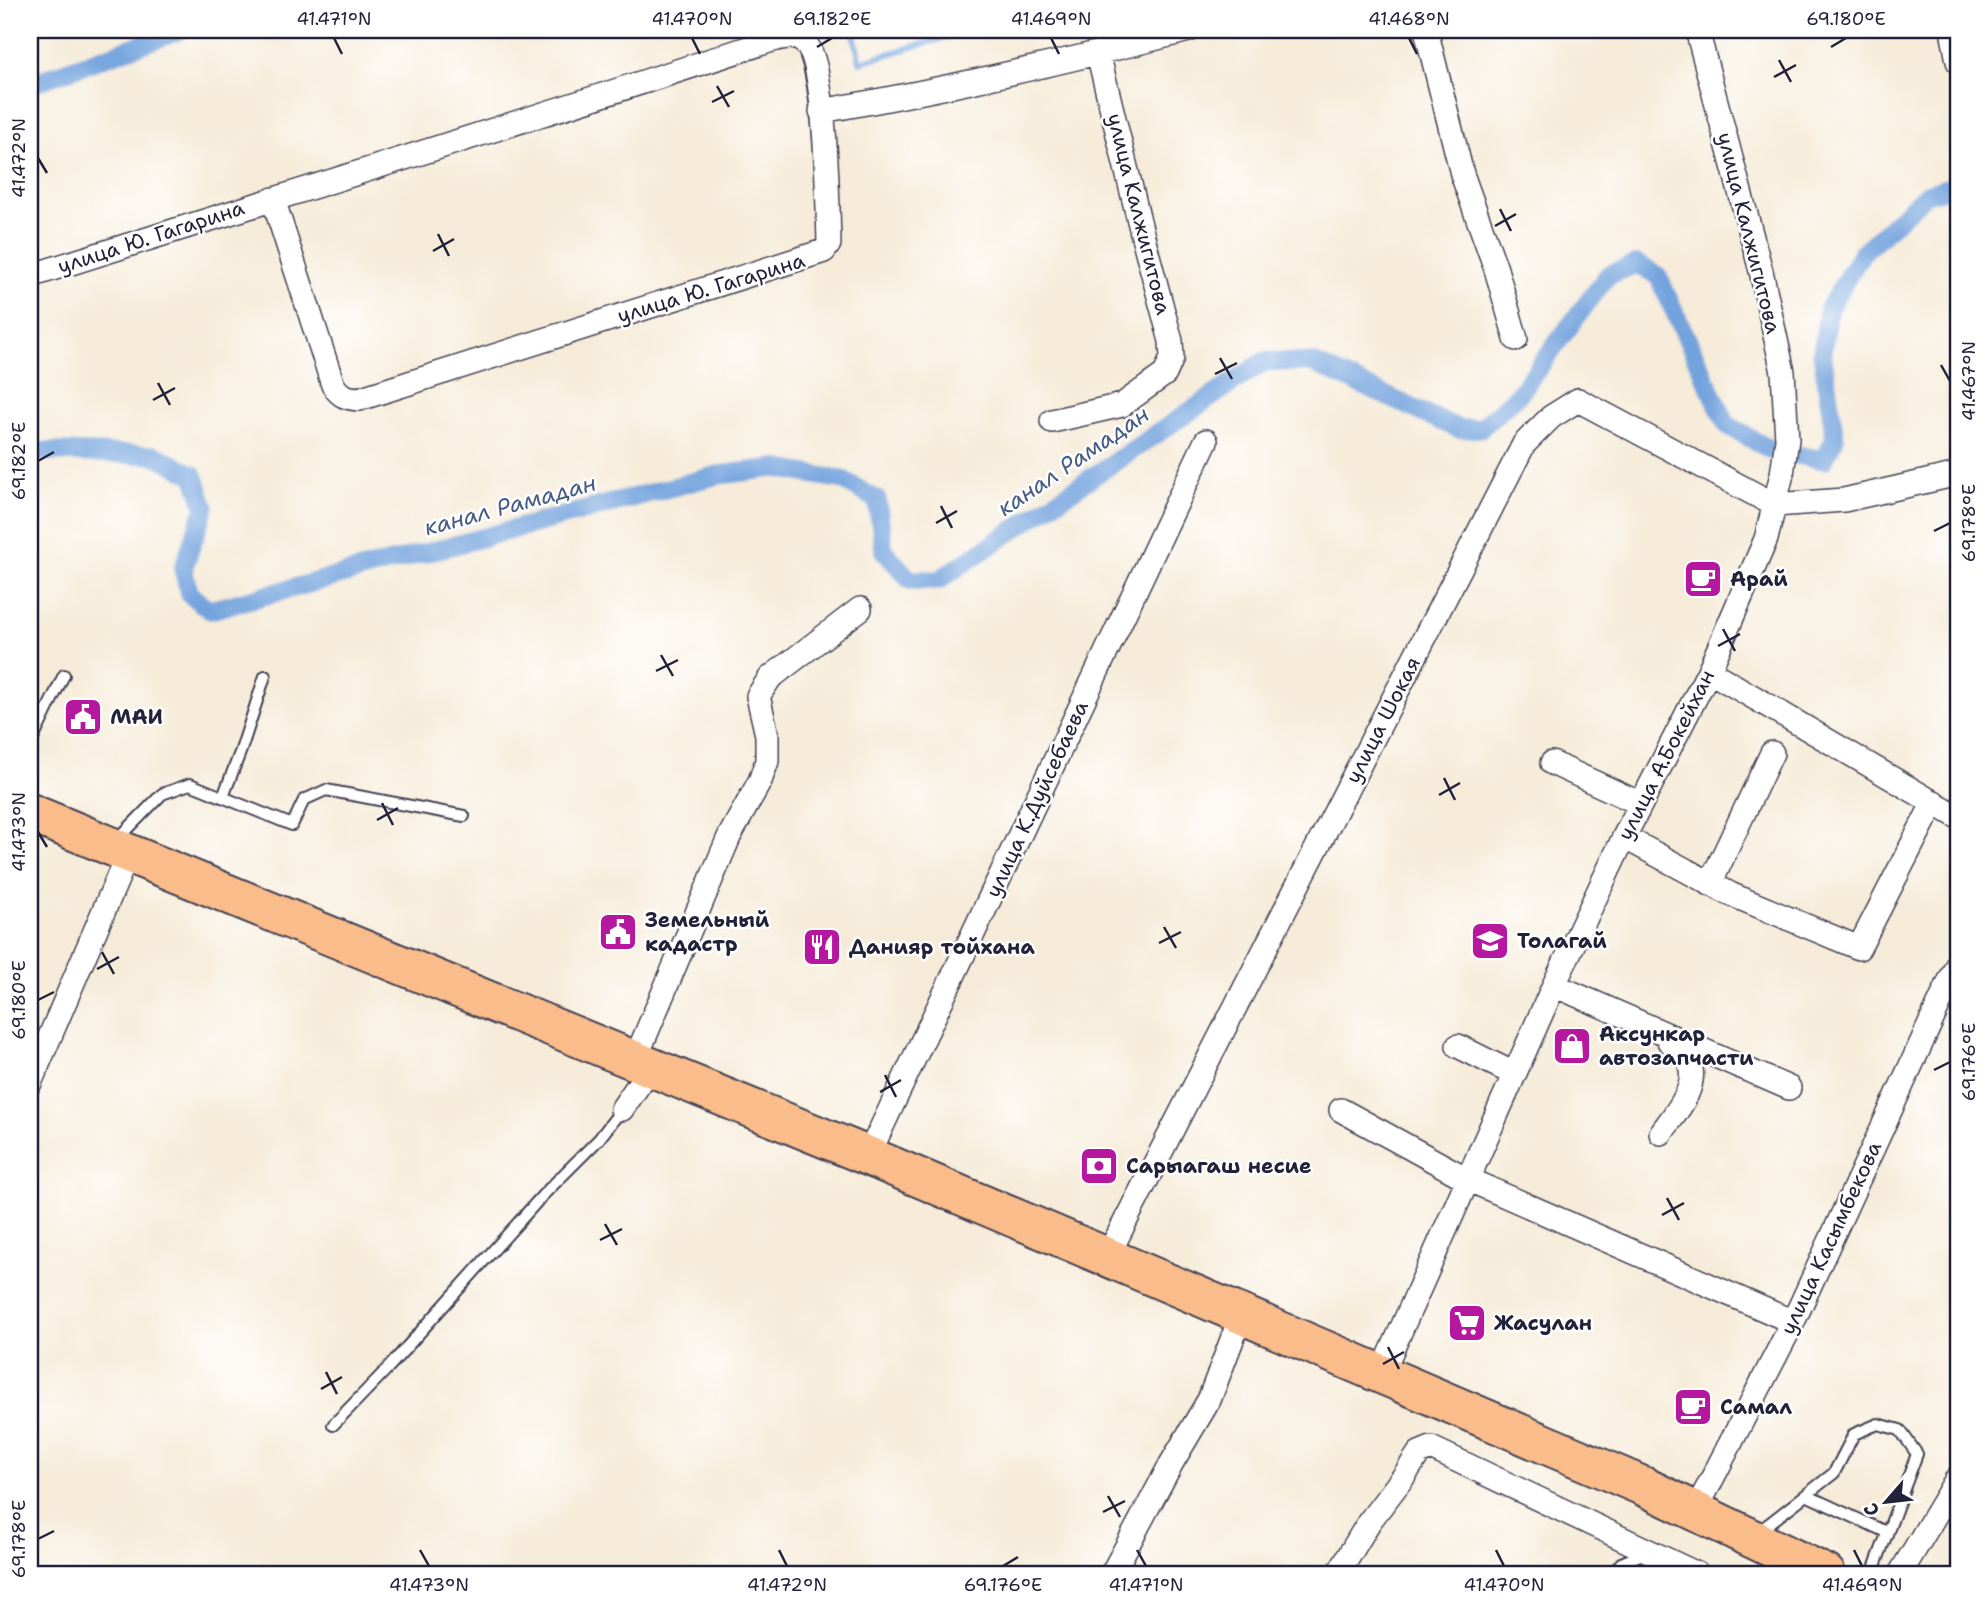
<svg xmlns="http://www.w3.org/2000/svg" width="1988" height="1604" viewBox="0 0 1988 1604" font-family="'Shantell Sans',sans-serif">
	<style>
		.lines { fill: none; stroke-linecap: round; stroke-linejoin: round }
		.stream { stroke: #73a3dd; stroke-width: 6 }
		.canal { stroke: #73a3dd; stroke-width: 19 }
		.service-casing { stroke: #424053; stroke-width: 14 }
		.minor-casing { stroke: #424053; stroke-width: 26 }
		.trunk-casing { stroke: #424053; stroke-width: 42 }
		.service { stroke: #fff; stroke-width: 10 }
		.minor { stroke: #fff; stroke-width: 23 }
		.trunk { stroke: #f9bc8a; stroke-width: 38 }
		.ticks { fill: none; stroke: #22223b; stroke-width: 2.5 }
		.labels { text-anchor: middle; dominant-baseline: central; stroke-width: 5; stroke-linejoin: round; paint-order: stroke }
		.street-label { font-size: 21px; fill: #22223b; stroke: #fff }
		.poi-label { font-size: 21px; font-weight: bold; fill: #22223b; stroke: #fff; text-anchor: start }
		.water-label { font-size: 23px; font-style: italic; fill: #465c84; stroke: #fff }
		.neatline { fill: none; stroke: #22223b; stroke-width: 2.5 }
		.ticks-label { font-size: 18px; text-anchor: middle; fill: #22223b }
	</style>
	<rect width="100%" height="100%" fill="#fff"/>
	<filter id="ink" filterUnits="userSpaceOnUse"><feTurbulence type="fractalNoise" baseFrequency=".0143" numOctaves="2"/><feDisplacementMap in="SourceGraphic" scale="14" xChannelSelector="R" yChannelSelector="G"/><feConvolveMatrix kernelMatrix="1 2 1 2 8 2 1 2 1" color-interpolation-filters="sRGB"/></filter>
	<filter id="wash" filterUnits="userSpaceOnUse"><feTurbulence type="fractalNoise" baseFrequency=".00686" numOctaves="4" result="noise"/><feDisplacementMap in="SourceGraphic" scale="28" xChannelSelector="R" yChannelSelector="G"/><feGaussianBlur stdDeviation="1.57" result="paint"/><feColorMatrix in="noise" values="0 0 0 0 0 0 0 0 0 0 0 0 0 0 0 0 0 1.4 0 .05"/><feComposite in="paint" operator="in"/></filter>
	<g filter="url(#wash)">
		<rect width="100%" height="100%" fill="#f6ebd8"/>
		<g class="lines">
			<path class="stream" d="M853,30L860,62L972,30"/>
			<path class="canal" d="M30,84L181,30
				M30,451L155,455L194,475L205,507L183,569L190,595L210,610L718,475L775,468L843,480L877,500L884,551L910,580H939L1265,361L1313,363L1459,429L1481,428L1518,395L1608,275L1637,264L1658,276L1727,425L1771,450L1824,460L1835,438L1822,352L1829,308L1862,253L1926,194L1958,185"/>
		</g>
	</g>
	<g filter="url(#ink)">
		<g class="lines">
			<g class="service-casing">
				<path id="service" d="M30,745L64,675
					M223,797L241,750L265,676
					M117,840L162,794L190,784L292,825L304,800L326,790L464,816
					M333,1425L388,1368L542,1196L599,1139L622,1109
					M1806,1495L1886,1532
					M1757,1533L1834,1473L1854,1434L1878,1424L1900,1430L1917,1454L1872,1574
					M1613,1574L1621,1563L1645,1553"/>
			</g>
			<g class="minor-casing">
				<path id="minor" d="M1426,30L1462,174L1496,269L1516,339
					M1952,30L1958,61
					M821,111C945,90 1068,61 1189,30
					M30,276C276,198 524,122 769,41C782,38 794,33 805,43C826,61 828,210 829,244L824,251L359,399C346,398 340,396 333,385L273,199
					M1052,421L1122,405L1165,374L1172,358L1171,341L1142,233L1098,53
					M1709,671L1958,817
					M1552,763L1641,804
					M1624,837L1730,894L1859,948L1934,802
					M1710,884L1772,753
					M1554,985L1789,1088
					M1458,1046L1514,1074
					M635,1060L729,837L760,781L767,761V735L758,696L770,678L860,609
					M30,1083L128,854
					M622,1109L651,1067
					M1341,1110L1467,1179L1793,1322
					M1661,1133C1675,1114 1701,1085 1688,1060C1685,1053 1675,1046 1669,1041
					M868,1156L1206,441
					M1107,1257L1524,444L1551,417L1578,400L1775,505L1844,500L1958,474
					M1381,1375L1554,985L1624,837L1709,671L1766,539L1782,474L1787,439L1783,372L1761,271L1697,30
					M1696,1510L1793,1322L1958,963
					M1112,1574L1171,1464L1209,1400L1241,1316
					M1338,1574L1369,1522L1404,1476L1419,1453L1431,1448L1697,1574
					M1900,1574L1958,1477"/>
			</g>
			<g class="trunk-casing">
				<path id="trunk" d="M30,813L868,1156L1107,1257L1643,1486L1826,1574"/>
			</g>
			<use href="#service" class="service"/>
			<use href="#minor" class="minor"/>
			<use href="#trunk" class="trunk"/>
		</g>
	</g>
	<path class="ticks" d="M334,38L342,54M692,38L700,54M1051,38L1059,54M1409,38L1417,54M817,47L832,38M1831,47L1846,38M1779,60L1791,82M1774,77L1796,65M717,86L729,107M712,102L734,91M38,158L47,173M1500,209L1511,231M1495,226L1516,214M438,234L449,256M433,251L454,239M1220,358L1232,379M1941,365L1950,381M1215,374L1237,363M158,383L170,405M153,400L175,388M38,461L54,452M941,506L952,528M936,523L957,511M1934,531L1950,523M1723,629L1735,651M1718,646L1740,634M661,655L673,676M656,671L678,660M1444,778L1455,800M1439,795L1460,783M382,803L393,825M377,820L398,808M38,832L47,847M1164,927L1176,948M1159,943L1181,932M102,952L114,974M97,969L119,957M38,1000L54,992M1934,1070L1950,1062M885,1075L896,1097M880,1092L901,1080M1667,1198L1679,1220M1662,1215L1684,1203M605,1224L617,1245M600,1240L622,1229M1388,1347L1399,1369M1383,1364L1404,1352M326,1372L337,1394M321,1389L342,1377M1108,1496L1120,1517M1103,1512L1125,1501M38,1539L54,1531M420,1550L429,1566M779,1550L787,1566M1137,1550L1146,1566M1496,1550L1504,1566M1854,1550L1862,1566M1003,1566L1018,1557"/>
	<defs>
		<g id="cafe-square" transform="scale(2.0125)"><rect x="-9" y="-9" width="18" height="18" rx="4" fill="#b5179e" stroke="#fff"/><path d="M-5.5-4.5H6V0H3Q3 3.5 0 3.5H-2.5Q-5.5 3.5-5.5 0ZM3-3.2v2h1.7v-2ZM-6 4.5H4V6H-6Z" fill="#fff"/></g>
		<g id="civic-square" transform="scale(2.0125)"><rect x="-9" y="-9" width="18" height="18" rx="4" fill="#b5179e" stroke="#fff"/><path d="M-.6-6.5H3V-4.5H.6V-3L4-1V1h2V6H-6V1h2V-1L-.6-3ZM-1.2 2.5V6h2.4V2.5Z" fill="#fff"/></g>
		<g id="school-square" transform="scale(2.0125)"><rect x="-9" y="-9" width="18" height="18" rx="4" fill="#b5179e" stroke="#fff"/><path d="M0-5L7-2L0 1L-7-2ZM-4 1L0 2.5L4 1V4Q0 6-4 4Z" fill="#fff"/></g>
		<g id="restaurant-square" transform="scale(2.0125)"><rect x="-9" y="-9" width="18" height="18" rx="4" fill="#b5179e" stroke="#fff"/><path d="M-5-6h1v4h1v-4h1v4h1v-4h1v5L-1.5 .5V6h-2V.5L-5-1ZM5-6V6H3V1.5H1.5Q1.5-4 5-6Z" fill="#fff"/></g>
		<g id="shop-square" transform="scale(2.0125)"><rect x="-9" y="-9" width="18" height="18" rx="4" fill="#b5179e" stroke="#fff"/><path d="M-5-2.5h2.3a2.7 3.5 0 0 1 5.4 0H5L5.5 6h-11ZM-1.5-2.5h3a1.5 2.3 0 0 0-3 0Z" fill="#fff"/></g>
		<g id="bank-square" transform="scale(2.0125)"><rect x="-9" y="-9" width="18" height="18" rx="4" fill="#b5179e" stroke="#fff"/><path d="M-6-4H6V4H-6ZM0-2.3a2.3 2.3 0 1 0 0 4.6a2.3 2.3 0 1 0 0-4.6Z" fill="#fff"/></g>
		<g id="supermarket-square" transform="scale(2.0125)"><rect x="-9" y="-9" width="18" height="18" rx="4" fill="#b5179e" stroke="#fff"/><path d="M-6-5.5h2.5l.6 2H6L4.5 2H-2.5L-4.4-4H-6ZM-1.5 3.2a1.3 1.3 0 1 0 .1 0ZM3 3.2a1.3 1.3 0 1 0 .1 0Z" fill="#fff"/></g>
	</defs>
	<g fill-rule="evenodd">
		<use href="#cafe-square" x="1703" y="579"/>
		<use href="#civic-square" x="83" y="717"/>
		<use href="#civic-square" x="618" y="932"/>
		<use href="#school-square" x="1490" y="941"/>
		<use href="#restaurant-square" x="822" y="947"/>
		<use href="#shop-square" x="1572" y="1046"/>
		<use href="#bank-square" x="1099" y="1166"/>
		<use href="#supermarket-square" x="1467" y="1323"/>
		<use href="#cafe-square" x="1693" y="1407"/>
	</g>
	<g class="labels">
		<g class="street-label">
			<text transform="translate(1139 214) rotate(76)">улица Калжигитова</text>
			<text transform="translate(1749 233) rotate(76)">улица Калжигитова</text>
			<text transform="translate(151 237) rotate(-18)">улица Ю. Гагарина</text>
			<text transform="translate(711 288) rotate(-17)">улица Ю. Гагарина</text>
			<text transform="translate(1383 720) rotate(-63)">улица Шокая</text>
			<text transform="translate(1666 755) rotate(-63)">улица А.Бокейхан</text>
			<text transform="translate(1037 799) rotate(-65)">улица К.Дуйсебаева</text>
			<text transform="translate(1831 1238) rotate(-65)">улица Касымбекова</text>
		</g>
		<g class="poi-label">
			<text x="1730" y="579">Арай</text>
			<text x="110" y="717">МАИ</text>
			<text x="645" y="920">Земельный<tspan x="645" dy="24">кадастр</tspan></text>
			<text x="1517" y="941">Толагай</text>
			<text x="849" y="947">Данияр тойхана</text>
			<text x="1599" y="1034">Аксункар<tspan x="1599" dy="24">автозапчасти</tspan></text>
			<text x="1126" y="1166">Сарыагаш несие</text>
			<text x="1494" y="1323">Жасулан</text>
			<text x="1720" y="1407">Самал</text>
		</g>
		<g class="water-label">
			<text transform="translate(1073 461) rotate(-34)">канал Рамадан</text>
			<text transform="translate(510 505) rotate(-15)">канал Рамадан</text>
		</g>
	</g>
	<rect width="1988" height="1604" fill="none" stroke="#fff" stroke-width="77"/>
	<g transform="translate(1886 1502) rotate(242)" stroke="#ffffff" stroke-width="5" paint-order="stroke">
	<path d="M0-5L12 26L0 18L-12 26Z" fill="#22223b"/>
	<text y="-10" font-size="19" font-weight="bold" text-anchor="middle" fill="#22223b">С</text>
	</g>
	<rect x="38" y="38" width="1912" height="1528" class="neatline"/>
	<g class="ticks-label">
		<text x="334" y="25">41.471°N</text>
		<text x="692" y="25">41.470°N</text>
		<text x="832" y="25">69.182°E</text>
		<text x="1051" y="25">41.469°N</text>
		<text x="1409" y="25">41.468°N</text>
		<text x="1846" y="25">69.180°E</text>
		<text transform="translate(19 158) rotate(-90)" y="6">41.472°N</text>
		<text transform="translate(1969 381) rotate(-90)" y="6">41.467°N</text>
		<text transform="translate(19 461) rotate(-90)" y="6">69.182°E</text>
		<text transform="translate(1969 523) rotate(-90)" y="6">69.178°E</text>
		<text transform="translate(19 832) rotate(-90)" y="6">41.473°N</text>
		<text transform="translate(19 1000) rotate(-90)" y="6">69.180°E</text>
		<text transform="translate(1969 1062) rotate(-90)" y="6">69.176°E</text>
		<text transform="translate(19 1539) rotate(-90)" y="6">69.178°E</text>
		<text x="429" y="1591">41.473°N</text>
		<text x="787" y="1591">41.472°N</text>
		<text x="1003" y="1591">69.176°E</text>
		<text x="1146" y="1591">41.471°N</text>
		<text x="1504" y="1591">41.470°N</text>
		<text x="1862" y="1591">41.469°N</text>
	</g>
</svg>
